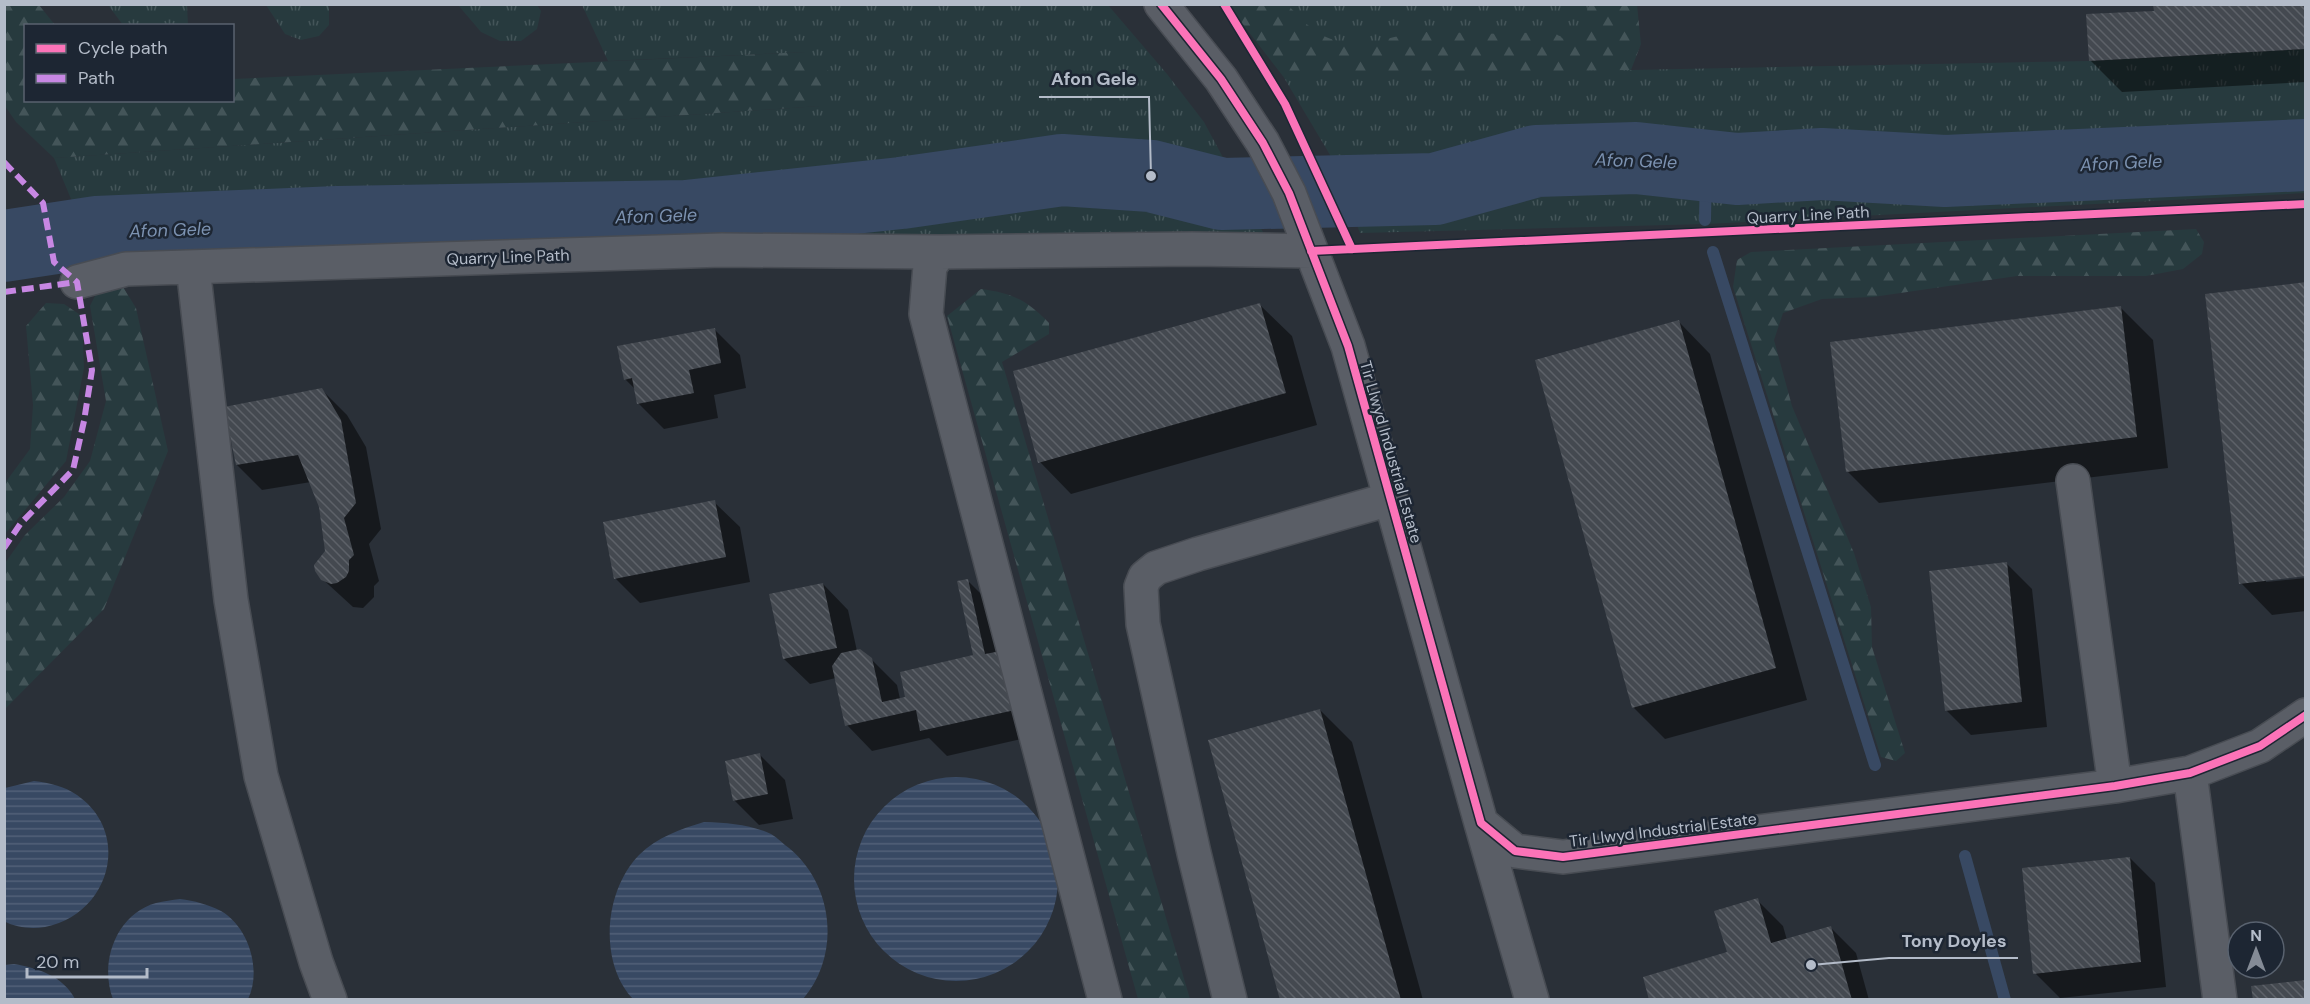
<svg xmlns="http://www.w3.org/2000/svg" width="2310" height="1004" viewBox="0 0 2310 1004" font-family="'DM Sans',sans-serif">
	<style>
		.grass { fill: url(#grass-tufts) }
		.forest { fill: url(#forest-firs) }
		.water { fill: url(#water-rules) }
		.shadow { fill: #0007 }
		.lines { fill: none; stroke-linecap: round; stroke-linejoin: round }
		.stream { stroke: #384963; stroke-width: 12 }
		.river { stroke: #384963; stroke-width: 72 }
		.building { fill: url(#building-back-hatch) }
		.minor-casing { stroke: #484c53; stroke-width: 36 }
		.minor { stroke: #5a5e66; stroke-width: 33 }
		.quiet { stroke: #c787e3; stroke-width: 6; stroke-dasharray: 12 6; stroke-linecap: butt }
		.cycleway-casing { stroke: #1d2633; stroke-width: 11 }
		.cycleway { stroke: #fb73b8; stroke-width: 8 }
		.labels { text-anchor: middle; dominant-baseline: central; stroke-width: 5; stroke-linejoin: round; paint-order: stroke }
		.street-label { font-size: 16px; fill: #b4bcc9; stroke: #1d2633 }
		.water-label { font-size: 18px; font-style: italic; fill: #7c92b1; stroke: #1d2633 }
		.leader { fill: none; stroke: #b4bcc9; stroke-width: 2 }
		.callout-dot { fill: #b4bcc9; stroke: #1d2633; stroke-width: 2 }
		.callout-label { font-size: 18px; text-anchor: middle; font-weight: bold; fill: #b4bcc9; stroke: #1d2633; stroke-width: 5; stroke-linejoin: round; paint-order: stroke }
	</style>
	<defs>
		<pattern id="grass-tufts" width="24" height="20" patternUnits="userSpaceOnUse" patternTransform="scale(1.5)"><rect width="24" height="20" fill="#273a3e"/><path d="M3 7l-1-3M5 7V3M7 7l1-3M15 17l-1-3M17 17v-4M19 17l1-3" fill="none" stroke="#445559"/></pattern>
		<pattern id="forest-firs" width="22" height="20" patternUnits="userSpaceOnUse" patternTransform="scale(1.5)"><rect width="22" height="20" fill="#273a3e"/><path d="M5 1l3.5 6h-7zM16 11l3.5 6h-7z" fill="#445559"/></pattern>
		<pattern id="water-rules" width="6" height="5" patternUnits="userSpaceOnUse" patternTransform="scale(1.5)"><rect width="6" height="5" fill="#384963"/><path d="M0 2.5h6" fill="none" stroke="#526178"/></pattern>
		<pattern id="building-back-hatch" width="6" height="6" patternUnits="userSpaceOnUse" patternTransform="scale(1.5)"><rect width="6" height="6" fill="#444950"/><path d="M-1 5l2 2M0 0l6 6M5-1l2 2" fill="none" stroke="#5d6168"/></pattern>
	</defs>
	<rect width="100%" height="100%" fill="#2a3038"/>
	<path class="grass" d="M108,5H187L188,25H123Z
		M266,5H329V25L319,36L301,40L285,34Z
		M458,5H537L541,11L537,29L521,41H500L481,32Z
		M582,5H1108L1167,74L1204,122L1264,234L949,235L93,252L54,158L820,106L806,52L608,61Z
		M1228,5H1614L1631,70L2089,61L2305,49V193L1706,224L1360,233L1333,160L1283,76Z"/>
	<path class="forest" d="M4,5H39L55,25L26,26V100H232L233,79L806,52L837,78L820,106L54,158L16,122L5,106Z
		M1228,5H1288C1298,16 1312,31 1326,37C1366,54 1389,33 1426,32C1467,32 1508,37 1550,30L1570,43L1584,37L1588,5H1637L1641,44L1631,70L1283,76Z
		M2196,229L2204,242L2202,254L2183,269L2146,276H2017L1873,297L1822,299L1783,313L1774,340L1792,406L1854,553L1871,607L1872,647L1905,753L1896,761L1881,757L1733,287L1737,260L1751,252Z
		M120,282L136,308L168,451L104,609L5,709V563L25,535L64,497L90,461L106,401L90,306L99,288Z
		M981,289C1012,293 1027,300 1049,323V334L1002,362L1190,999H1138L947,316Z
		M46,303L64,304L82,316L84,368L66,461L5,534V483L30,449L33,405L26,326Z"/>
	<path class="water" d="M854 879a102 102 0 1 1 204 0a102 102 0 1 1-204 0Z
		M34,781C50,783 64,786 77,795C133,834 109,915 45,927C32,929 16,928 4,921L5,788Z
		M704,822C728,823 749,824 771,834C778,838 783,844 789,848C834,885 841,955 803,999L634,1000C598,963 604,891 639,855C657,837 681,829 704,822Z
		M180,899C195,901 207,904 221,911C249,927 262,971 248,999H113C99,963 116,914 156,903C164,901 172,900 180,899Z
		M14,964C38,968 63,976 75,999H5V965Z"/>
	<path class="shadow" d="M2155,4H2306V82L2122,92L2090,60L2155,12Z
		M1260,305L1292,336L1317,425L1071,494L1040,462Z
		M2121,308L2153,340L2168,468L1879,503L1847,471Z
		M1679,322L1710,354L1807,700L1665,739L1633,707Z
		M714,329L740,355L746,388L714,395L718,418L664,429L638,403L636,390L625,379Z
		M322,390L347,415L366,447L381,529L369,544L379,581L374,586V597L363,608L353,607L318,575L326,552L321,507L311,482L262,490L237,465Z
		M714,502L740,527L750,582L640,603L615,578Z
		M2007,564L2032,589L2047,727L1971,735L1946,710Z
		M2306,578V611L2272,615L2241,583L2266,579V582Z
		M967,580L993,606L1039,735L947,756L929,738L872,751L847,725L836,678L810,684L784,659L823,584L848,610L857,651L871,659L897,685L900,699L907,698L975,656Z
		M1320,710L1352,742L1423,1000H1282Z
		M760,755L785,780L793,819L759,825L734,800Z
		M2130,858L2155,883L2166,987L2060,998L2035,973Z
		M1757,900L1783,926L1787,940L1830,927L1856,953L1869,1000H1651L1728,953Z"/>
	<g class="lines">
		<path class="stream" d="M1705,220L1706,166
			M1713,252L1875,765
			M1965,856L2005,1000"/>
		<path class="river" d="M4,246L96,232L337,222L686,216L901,193L1062,170L1151,176L1222,194L1435,189L1536,161L1636,158L1737,169L1822,164L1945,171L2306,155"/>
	</g>
	<path class="building" d="M2153,5H2306V49L2089,61L2086,14L2154,11Z
		M2306,282V576L2239,584L2205,294Z
		M1260,303L1286,393L1038,463L1013,371Z
		M2121,306L2137,437L1846,472L1830,342Z
		M1679,320L1776,668L1632,708L1535,360Z
		M715,328L721,363L689,370L694,393L637,404L632,378L624,380L617,346Z
		M322,388L341,420L356,503L344,518L354,555L349,560V571L346,577L337,583L331,584L321,580L315,571L314,565L325,551L319,507L298,455L236,465L224,407Z
		M715,500L726,557L614,579L603,522Z
		M2007,562L2022,702L1945,711L1929,571Z
		M968,579L985,654L1001,651L1015,710L920,731L916,710L845,726L832,666L841,653L860,649L872,658L882,702L905,697L900,672L973,655L957,581Z
		M823,583L837,648L783,659L769,594Z
		M1320,709L1401,1000H1280L1208,740Z
		M760,753L768,794L733,801L725,761Z
		M2130,857L2141,962L2033,974L2022,868Z
		M1758,898L1771,943L1831,926L1852,1000H1649L1643,977L1727,952L1714,911Z
		M2306,980V1000H2253L2251,986Z"/>
	<g class="lines">
		<g class="minor-casing">
			<path id="minor" d="M1161,4L1221,79L1263,143L1289,193L1348,346L1481,823L1515,851L1563,857L2115,786L2190,773L2260,746L2306,715
				M193,267L231,600L261,776L316,962L330,1000
				M77,282L126,269L722,250L940,252
				M2073,481L2115,786
				M2190,773L2220,1000
				M1481,823L1532,1000
				M1105,1000L926,314L930,266L940,252L1192,249L1311,251
				M1230,1000L1194,853L1143,624L1141,587L1145,577L1156,568L1198,554L1390,499"/>
		</g>
		<use href="#minor" class="minor"/>
		<path class="quiet" d="M4,162L43,203L54,262L77,282L92,370L84,421L73,470L21,523L4,548
			M4,292L77,282"/>
		<g class="cycleway-casing">
			<path id="cycleway" d="M1161,4L1221,79L1263,143L1289,193L1348,346L1481,823L1515,851L1563,857L2115,786L2190,773L2260,746L2306,715
				M1224,4L1285,104L1352,249
				M1311,251L2306,204"/>
		</g>
		<use href="#cycleway" class="cycleway"/>
	</g>
	<g class="labels">
		<g class="street-label">
			<text transform="translate(1808 215) rotate(-3)">Quarry Line Path</text>
			<text transform="translate(508 257) rotate(-2)">Quarry Line Path</text>
			<text transform="translate(1391 452) rotate(74)">Tir Llwyd Industrial Estate</text>
			<text transform="translate(1663 830) rotate(-7)">Tir Llwyd Industrial Estate</text>
		</g>
		<g class="water-label">
			<text transform="translate(1636 161) rotate(2)">Afon Gele</text>
			<text transform="translate(2121 163) rotate(-3)">Afon Gele</text>
			<text transform="translate(656 216) rotate(-2)">Afon Gele</text>
			<text transform="translate(170 230) rotate(-2)">Afon Gele</text>
		</g>
	</g>
	<path class="leader" d="M1151 176L1149 97H1039M1811 965L1889 958H2018"/>
	<g class="callout-dot">
		<circle cx="1151" cy="176" r="6"/>
		<circle cx="1811" cy="965" r="6"/>
	</g>
	<g class="callout-label">
		<text x="1094" y="85">Afon Gele</text>
		<text x="1954" y="947">Tony Doyles</text>
	</g>
	<rect width="2310" height="1004" fill="none" stroke="#b4bcc9" stroke-width="12"/>
	<rect x="24" y="24" width="210" height="78" fill="#1d2633" stroke="#59626f" stroke-width="1.5"/>
	<rect x="36" y="44" width="30" height="9" fill="#fb73b8" stroke="#59626f" stroke-width="1.5"/>
	<text x="78" y="54" font-size="18" fill="#b4bcc9">Cycle path</text>
	<rect x="36" y="74" width="30" height="9" fill="#c787e3" stroke="#59626f" stroke-width="1.5"/>
	<text x="78" y="84" font-size="18" fill="#b4bcc9">Path</text>
	<g transform="translate(2256 950)"><circle r="28" fill="#1d2633" stroke="#59626f" stroke-width="1.5"/>
	<path d="M0-4.5L10 22L0 15L-10 22Z" fill="#848b96"/>
	<text y="-9" font-size="16" font-weight="bold" text-anchor="middle" fill="#b4bcc9">N</text>
	</g>
	<path d="M27 968v9h120v-9" fill="none" stroke="#b4bcc9" stroke-width="3"/>
	<text x="36" y="968" font-size="18" fill="#b4bcc9" stroke="#1d2633" stroke-width="4.5" paint-order="stroke">20 m</text>
</svg>
